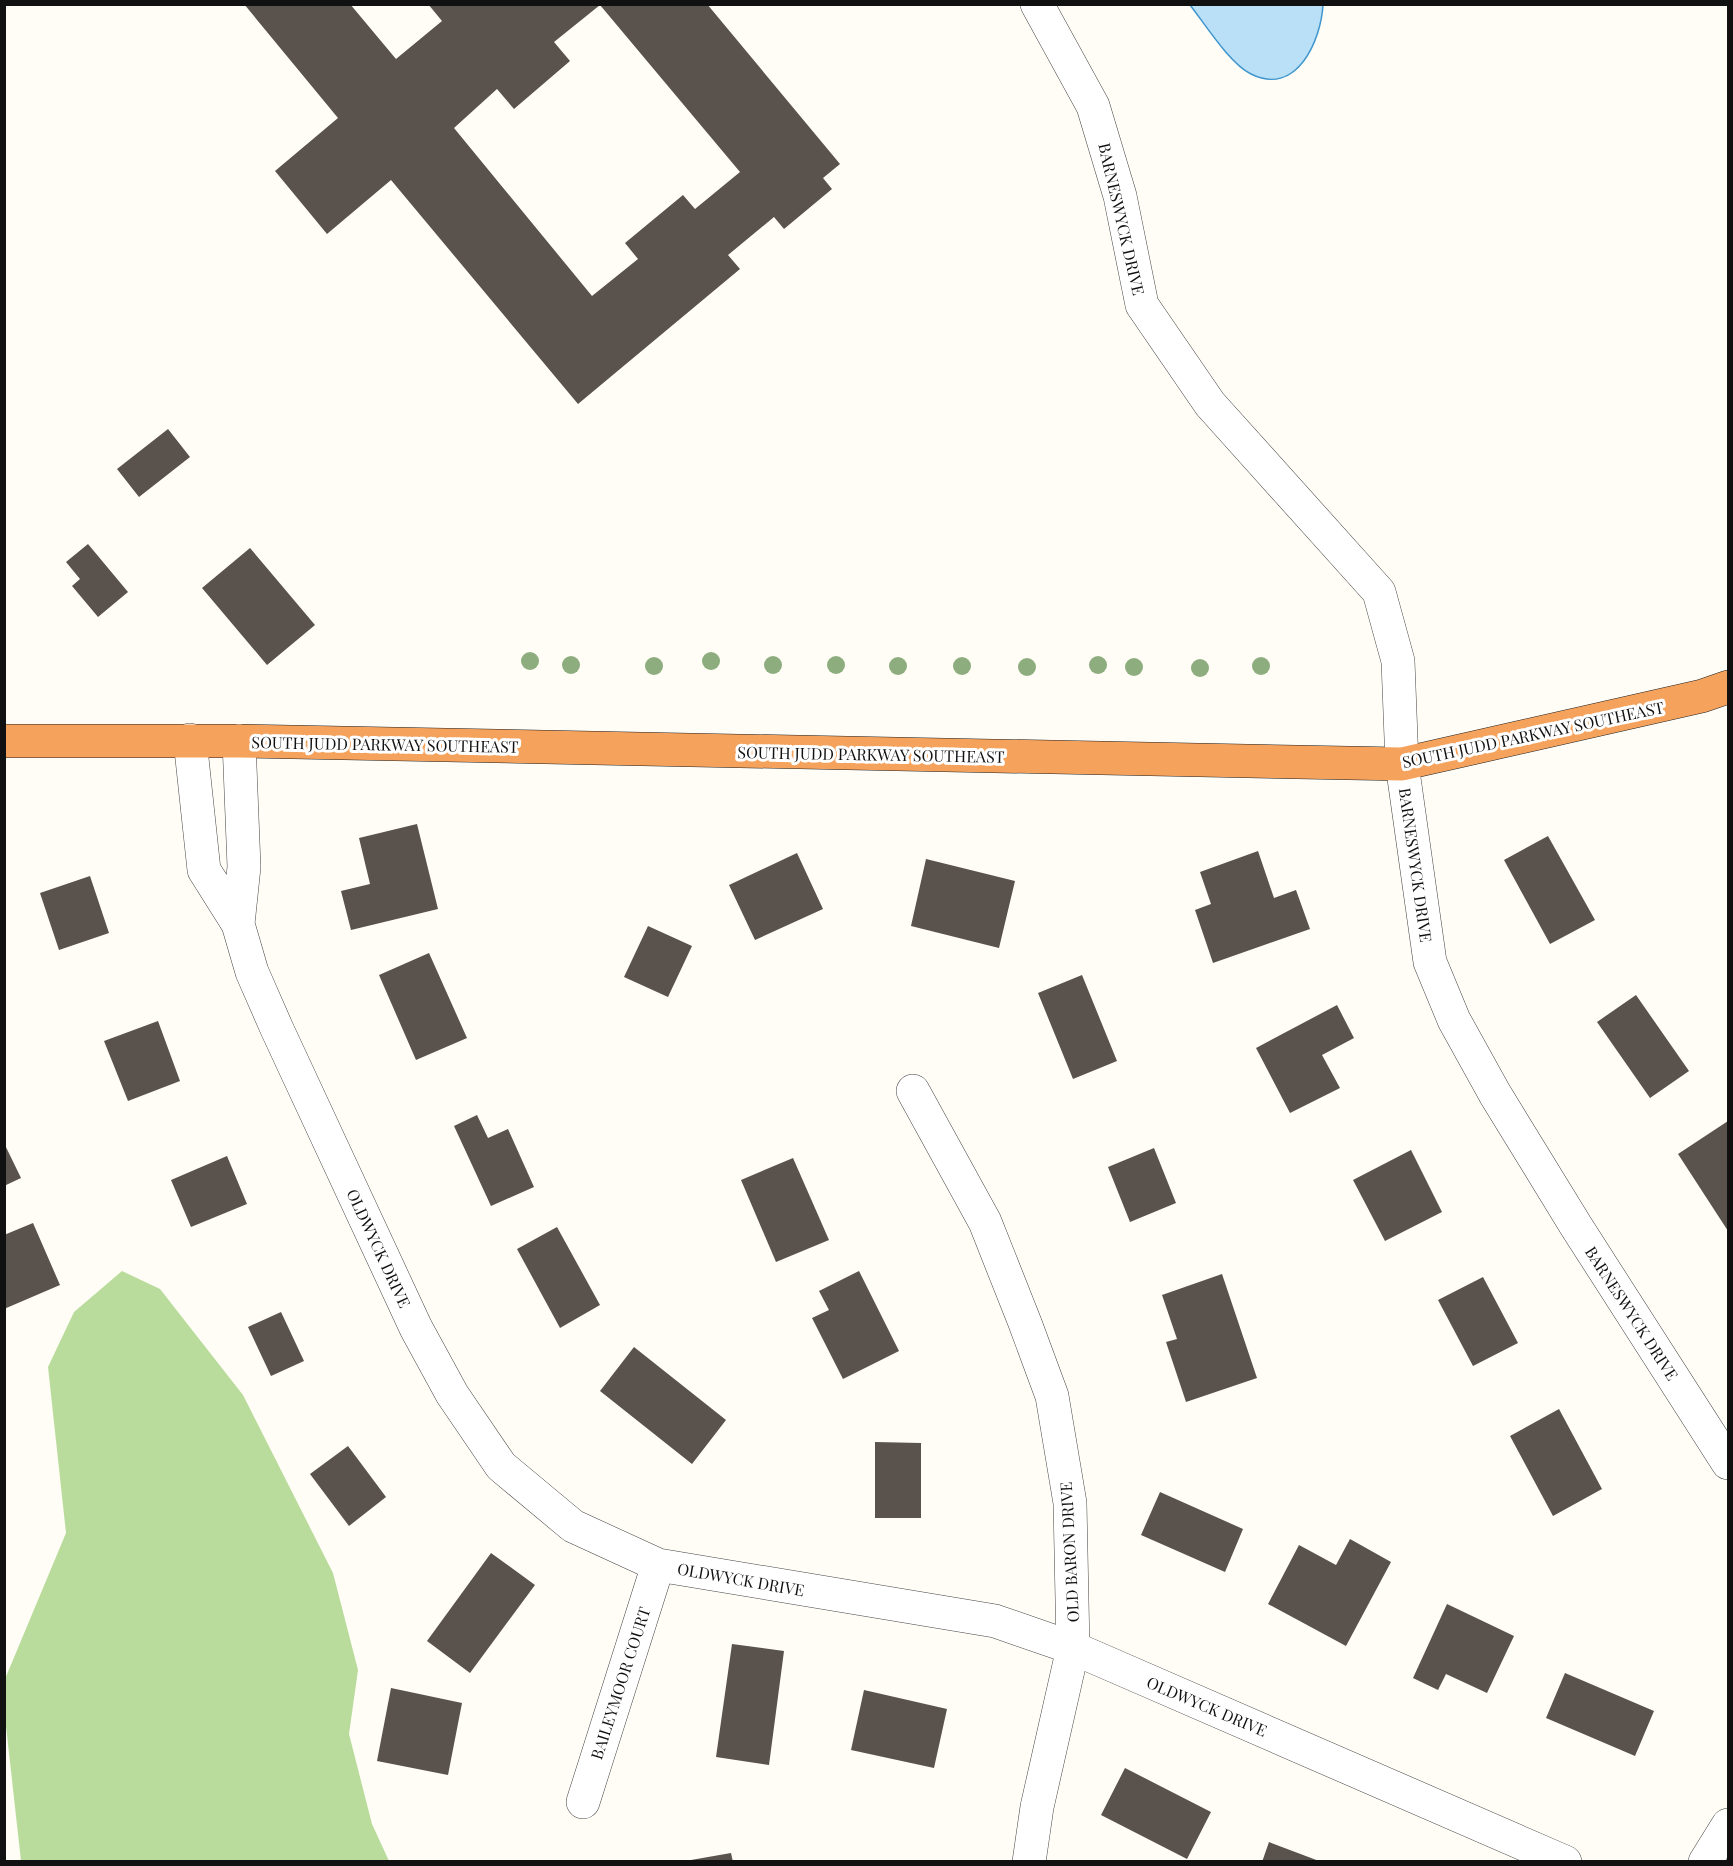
<svg xmlns="http://www.w3.org/2000/svg" width="1733" height="1866" viewBox="0 0 1733 1866" font-family="'Playfair Display',serif">
	<style>
		.forest { fill: #b9dc9c }
		.water { fill: #b9e0f7; stroke: #3f96cf; stroke-width: 1.5 }
		.building { fill: #5a524d; fill-rule: evenodd }
		.lines { fill: none; stroke-linecap: round; stroke-linejoin: round }
		.street-casing { stroke: #444; stroke-width: 34 }
		.highway-casing { stroke: #222; stroke-width: 34 }
		.street { stroke: #fff; stroke-width: 33 }
		.highway { stroke: #f5a25d; stroke-width: 33 }
		.tree { fill: #8dad7f }
		.labels { text-anchor: middle; dominant-baseline: central; stroke-width: 6; stroke-linejoin: round; paint-order: stroke }
		.street-label { font-size: 16px; fill: #111; stroke: #fff }
	</style>
	<rect width="100%" height="100%" fill="#fffdf5"/>
	<path class="forest" d="M122,1271L160,1289L243,1395L333,1573L358,1670L349,1734L372,1824L389,1861H21L5,1717V1679L66,1533L48,1367L74,1312Z"/>
	<path class="water" d="M1190,5H1323C1321,40 1297,97 1251,74C1230,64 1205,24 1190,5Z"/>
	<path class="building" d="M244,4H350L396,59L442,21L428,4H707L840,164L823,178L832,189L784,229L774,217L728,255L740,269L578,404L391,180L327,234L275,171L338,118ZM600,5L740,172L695,209L683,195L625,243L638,259L592,296L454,128L497,89L514,109L570,61L554,42Z
		M168,429L190,457L139,497L117,469Z
		M88,544L128,592L98,617L72,586L80,579L66,562Z
		M250,548L315,625L267,665L202,588Z
		M417,824L438,909L351,930L341,891L370,884L359,838Z
		M1548,836L1595,920L1550,944L1504,860Z
		M1258,851L1274,898L1296,890L1310,929L1213,963L1195,910L1211,904L1200,872Z
		M797,853L823,909L755,940L729,885Z
		M926,859L1015,881L999,948L911,926Z
		M90,876L109,933L59,950L40,893Z
		M648,926L692,946L668,997L624,977Z
		M429,953L467,1038L416,1060L379,975Z
		M1082,975L1117,1061L1073,1079L1038,993Z
		M1636,995L1689,1071L1650,1098L1597,1022Z
		M1337,1005L1354,1038L1322,1055L1340,1088L1290,1113L1256,1048Z
		M158,1021L180,1081L128,1101L104,1041Z
		M477,1115L488,1138L508,1129L534,1187L491,1206L454,1126Z
		M1728,1121V1231L1678,1154Z
		M4,1143L21,1178L4,1186Z
		M1154,1148L1176,1203L1130,1222L1108,1167Z
		M1411,1150L1442,1212L1385,1241L1353,1180Z
		M227,1156L247,1204L191,1227L171,1180Z
		M793,1158L829,1240L776,1262L741,1180Z
		M33,1223L60,1285L4,1309V1235Z
		M557,1227L600,1305L560,1328L517,1249Z
		M859,1271L899,1351L843,1379L812,1318L829,1310L819,1291Z
		M1222,1274L1257,1378L1186,1402L1166,1342L1177,1339L1162,1295Z
		M1483,1277L1518,1343L1473,1366L1438,1300Z
		M281,1312L304,1361L271,1376L248,1327Z
		M634,1347L726,1420L692,1464L600,1391Z
		M1559,1409L1602,1489L1553,1516L1510,1436Z
		M875,1442L921,1443V1518H875Z
		M348,1446L386,1497L349,1526L310,1474Z
		M1160,1492L1243,1529L1225,1572L1141,1535Z
		M1350,1539L1391,1562L1346,1646L1268,1604L1299,1545L1336,1565Z
		M491,1553L535,1585L470,1673L427,1641Z
		M1447,1604L1514,1636L1487,1693L1446,1674L1438,1690L1413,1678Z
		M732,1644L784,1651L769,1765L716,1757Z
		M1565,1673L1654,1711L1635,1756L1546,1718Z
		M391,1688L462,1703L448,1775L377,1761Z
		M864,1690L947,1709L934,1768L851,1750Z
		M1125,1768L1211,1812L1187,1859L1101,1815Z
		M1269,1842L1319,1861V1862H1262Z
		M731,1853L733,1862H691V1860Z"/>
	<g class="lines">
		<g class="street-casing">
			<path id="street" d="M1037,4L1093,106L1120,196L1142,305L1210,404L1379,592L1398,661L1402,764L1430,962L1454,1020L1495,1094L1576,1226L1728,1463
				M190,740L204,870L238,924L252,972L277,1029L416,1328L452,1394L501,1466L573,1526L658,1565L995,1621L1073,1648L1565,1862
				M238,924L244,867L239,741
				M913,1091L985,1222L1025,1323L1052,1396L1070,1503L1073,1648L1037,1807L1029,1862
				M583,1802L658,1565
				M1705,1862L1728,1825"/>
		</g>
		<g class="highway-casing">
			<path id="highway" d="M4,741H239L1402,764L1702,696L1728,687"/>
		</g>
		<use href="#street" class="street"/>
		<use href="#highway" class="highway"/>
	</g>
	<g class="tree">
		<circle cx="530" cy="661" r="9"/>
		<circle cx="711" cy="661" r="9"/>
		<circle cx="571" cy="665" r="9"/>
		<circle cx="773" cy="665" r="9"/>
		<circle cx="836" cy="665" r="9"/>
		<circle cx="1098" cy="665" r="9"/>
		<circle cx="654" cy="666" r="9"/>
		<circle cx="898" cy="666" r="9"/>
		<circle cx="962" cy="666" r="9"/>
		<circle cx="1261" cy="666" r="9"/>
		<circle cx="1027" cy="667" r="9"/>
		<circle cx="1134" cy="667" r="9"/>
		<circle cx="1200" cy="668" r="9"/>
	</g>
	<g class="labels">
		<g class="street-label">
			<text transform="translate(1122 219) rotate(77)">BARNESWYCK DRIVE</text>
			<text transform="translate(1533 734) rotate(-12)">SOUTH JUDD PARKWAY SOUTHEAST</text>
			<text transform="translate(385 744) rotate(1)">SOUTH JUDD PARKWAY SOUTHEAST</text>
			<text transform="translate(871 754) rotate(1)">SOUTH JUDD PARKWAY SOUTHEAST</text>
			<text transform="translate(1416 865) rotate(82)">BARNESWYCK DRIVE</text>
			<text transform="translate(379 1248) rotate(65)">OLDWYCK DRIVE</text>
			<text transform="translate(1632 1313) rotate(57)">BARNESWYCK DRIVE</text>
			<text transform="translate(1069 1552) rotate(-93)">OLD BARON DRIVE</text>
			<text transform="translate(741 1579) rotate(10)">OLDWYCK DRIVE</text>
			<text transform="translate(620 1683) rotate(-72)">BAILEYMOOR COURT</text>
			<text transform="translate(1207 1706) rotate(23)">OLDWYCK DRIVE</text>
		</g>
	</g>
	<rect width="1733" height="1866" fill="none" stroke="#111111" stroke-width="12"/>
</svg>
